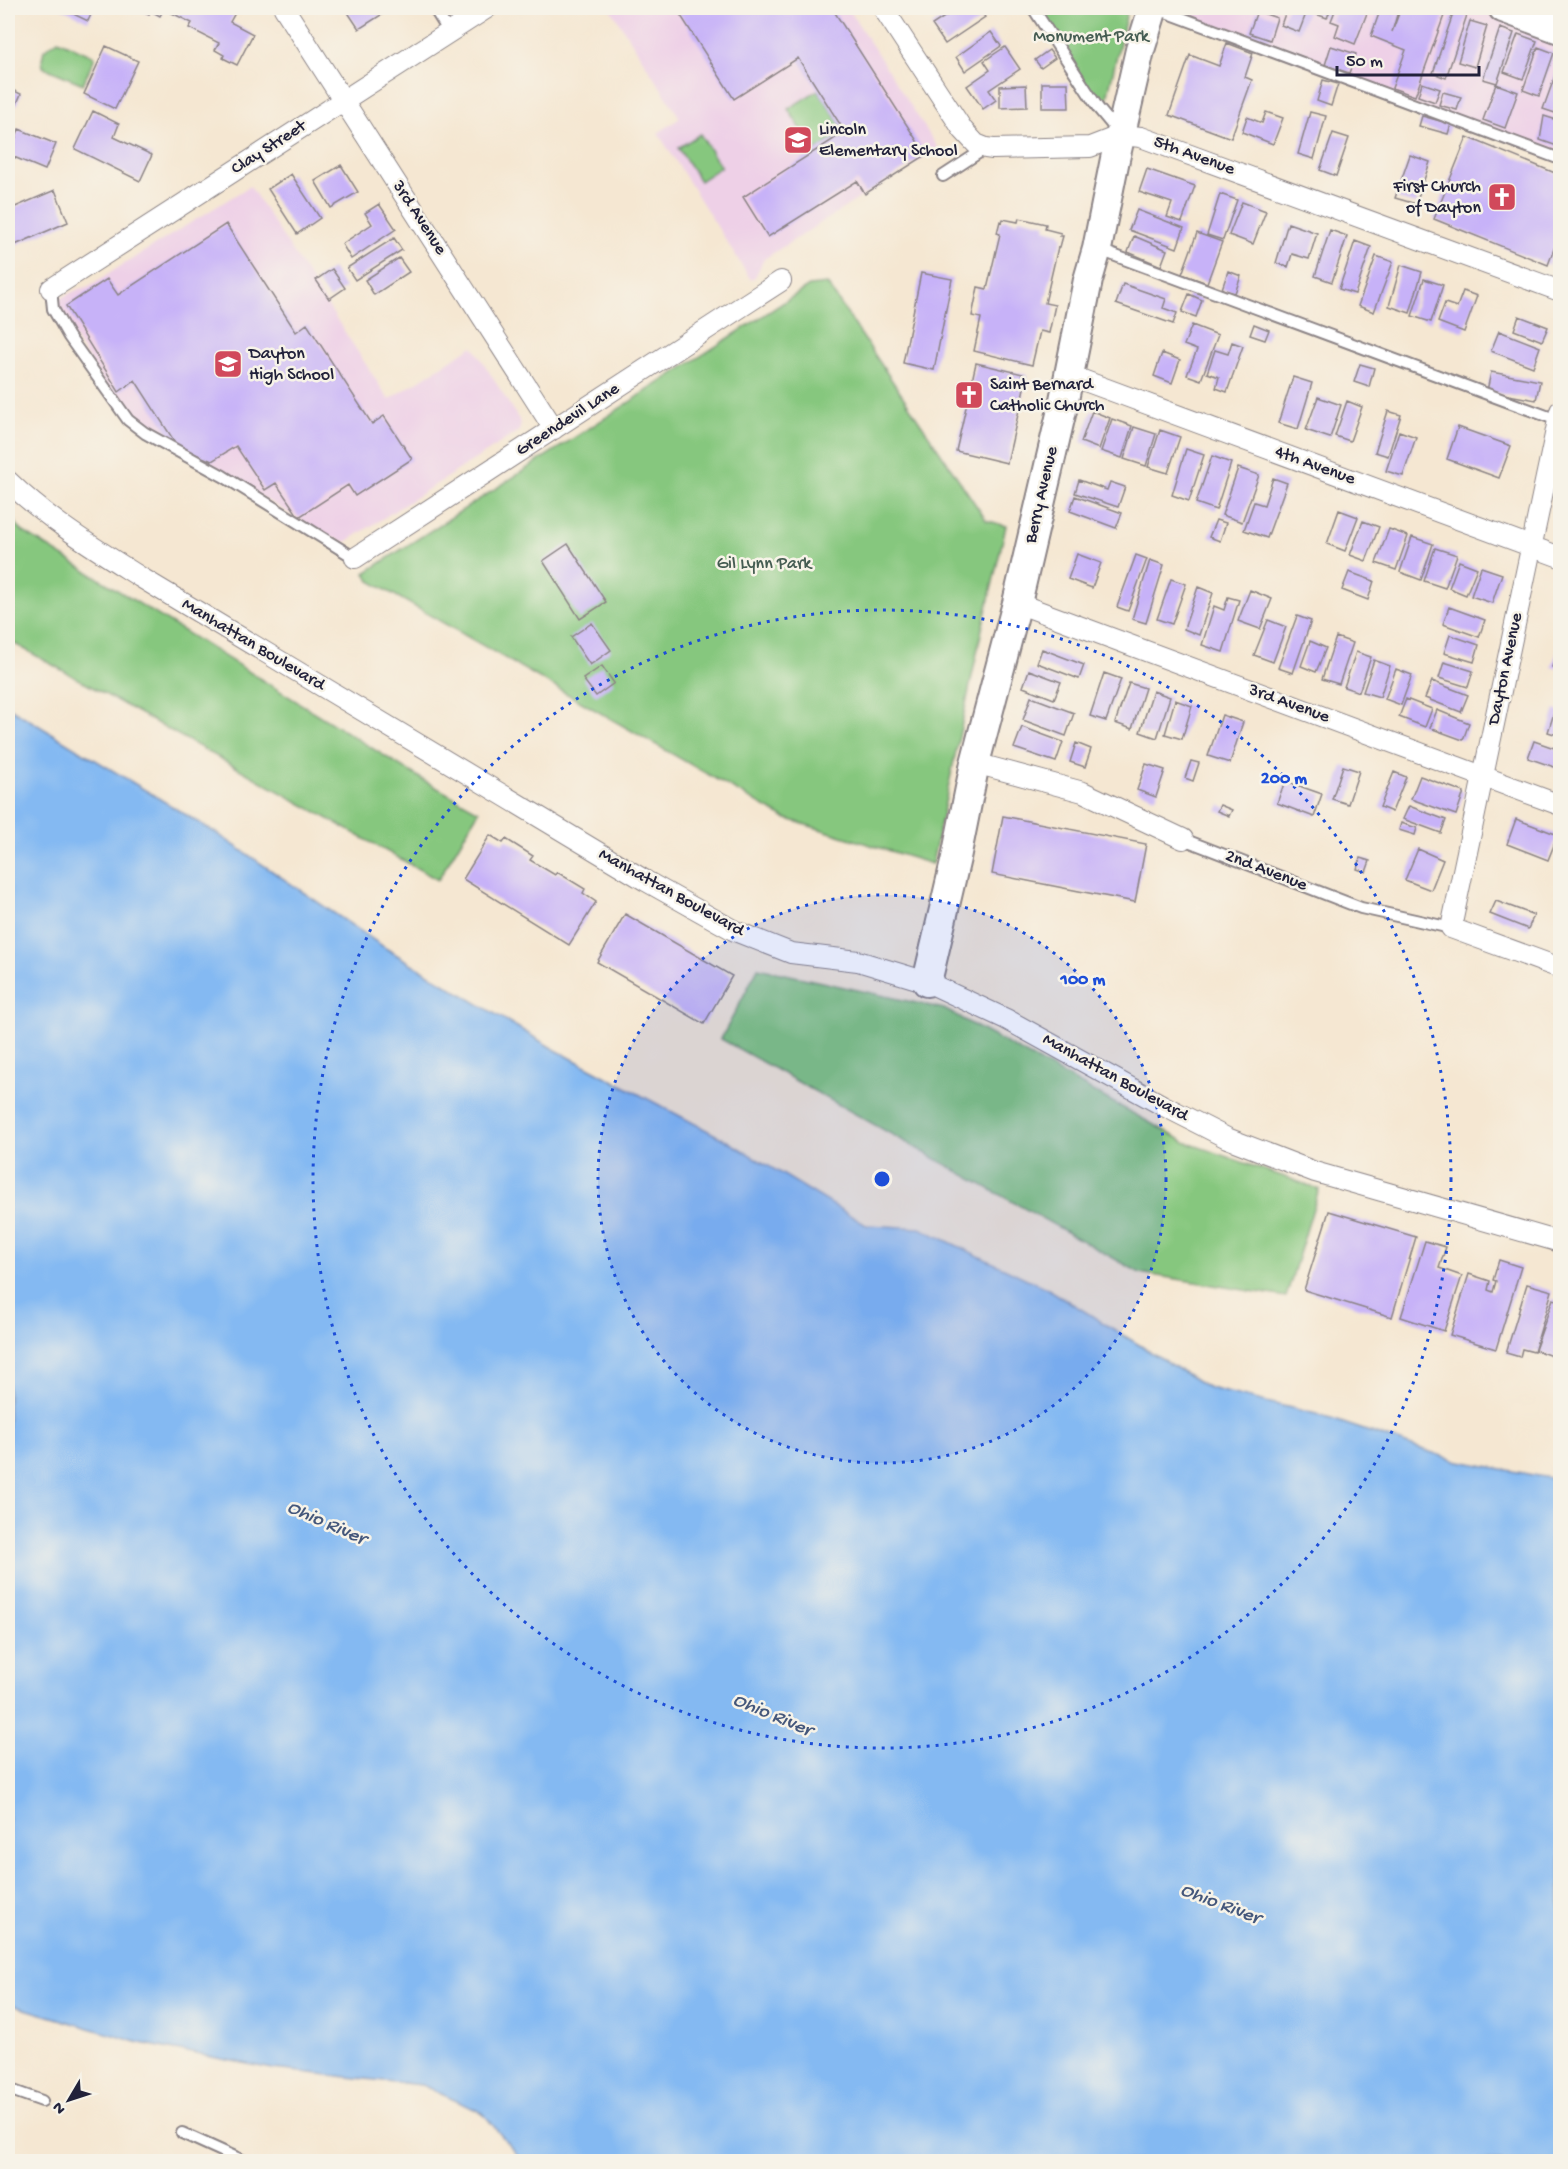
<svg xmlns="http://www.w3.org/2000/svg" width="1568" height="2169" viewBox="0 0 1568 2169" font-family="'Gochi Hand',sans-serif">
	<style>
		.built { fill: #eed0e7 }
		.green { fill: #86c77e; stroke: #54745c; stroke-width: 1.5 }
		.water { fill: #84b9f2; stroke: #536e96; stroke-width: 1.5 }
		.building { fill: #c7b2f8 }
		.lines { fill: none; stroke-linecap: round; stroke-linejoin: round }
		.lane-casing { stroke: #8c8486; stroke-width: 14 }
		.street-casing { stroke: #8c8486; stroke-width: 22 }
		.secondary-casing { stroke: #8c8486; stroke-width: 32 }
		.lane { stroke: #fff; stroke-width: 10 }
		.street { stroke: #fff; stroke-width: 20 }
		.secondary { stroke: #fff; stroke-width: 28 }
		.ring { fill: none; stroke: #1d4ed8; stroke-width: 3; stroke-dasharray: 3 6 }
		.labels { text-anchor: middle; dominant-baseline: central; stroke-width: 5; stroke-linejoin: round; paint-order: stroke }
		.park-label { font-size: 18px; fill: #455c52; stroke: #f7f3e8 }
		.poi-label { font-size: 18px; fill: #22223b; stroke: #f7f3e8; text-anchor: start }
		.street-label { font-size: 18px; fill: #22223b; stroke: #f7f3e8 }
		.water-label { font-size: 20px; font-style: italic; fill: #44577b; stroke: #f7f3e8 }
		.centre { fill: #1d4ed8; stroke: #f7f3e8; stroke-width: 3 }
		.ring-label { font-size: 18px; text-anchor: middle; font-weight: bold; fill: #1d4ed8; stroke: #f7f3e8; stroke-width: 5; stroke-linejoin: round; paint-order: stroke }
	</style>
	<rect width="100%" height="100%" fill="#f7f3e8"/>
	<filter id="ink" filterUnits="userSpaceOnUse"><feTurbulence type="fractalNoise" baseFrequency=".0167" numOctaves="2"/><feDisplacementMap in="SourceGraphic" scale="12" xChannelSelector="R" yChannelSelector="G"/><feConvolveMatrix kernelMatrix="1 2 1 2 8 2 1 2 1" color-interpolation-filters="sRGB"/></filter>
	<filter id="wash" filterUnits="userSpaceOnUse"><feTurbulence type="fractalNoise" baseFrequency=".008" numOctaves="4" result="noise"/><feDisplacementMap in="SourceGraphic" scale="24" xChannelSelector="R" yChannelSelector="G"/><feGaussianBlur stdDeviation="1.35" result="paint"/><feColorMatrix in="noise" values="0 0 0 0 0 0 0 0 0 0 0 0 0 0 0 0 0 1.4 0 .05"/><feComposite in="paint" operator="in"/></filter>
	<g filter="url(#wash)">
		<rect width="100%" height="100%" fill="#f5e7d2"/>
		<path class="built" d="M610,8H848L938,148L764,259L755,277L751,280L658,133L680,118Z
			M1155,8H1560V159Z
			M250,186L389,400L473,346L521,423L519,431L346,542L330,537L188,454L135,419L102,381L57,310L59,300L63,297L81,288L84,289Z"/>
		<path class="green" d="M1036,8H1128L1104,111Z
			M58,40L95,57L83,84L43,67L42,59L44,50Z
			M818,90L845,132L815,151L788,109Z
			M700,134L721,167L700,181L678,148Z
			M827,284L986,520L1006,526L982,629L932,864L784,818L370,581L365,573L809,286Z
			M8,513L22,531L425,781L479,811L438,880L8,640Z
			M758,968L944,1009L1185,1142L1319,1189L1286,1297L1140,1273L721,1039Z"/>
		<path class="water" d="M8,707L216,833L387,949L552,1048L729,1142L866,1225L920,1228L1050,1290L1209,1388L1316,1414L1454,1460L1560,1480V2161H522L483,2113L422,2085L273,2069L140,2043L8,2004Z"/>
		<g id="blocks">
			<path class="building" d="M61,8H94L88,21Z
				M136,8H229L236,11L230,22L253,34L237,65L223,58L224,55L215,50L219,43L189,28L192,23L164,9L160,16L151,11L149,14Z
				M345,8H392L359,29Z
				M676,8H832L926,155L865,194L857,181L768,237L743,197L845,132L798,58L734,99Z
				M958,8H978L985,17L945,44L932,25Z
				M1287,8H1331L1327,18L1307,11L1299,32L1281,25Z
				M1336,8H1369L1355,44L1335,36L1339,24L1331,21Z
				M1381,8H1399L1392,32L1401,8H1440L1446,10L1415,96L1392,88L1406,50L1371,36Z
				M1257,11L1277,18L1270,40L1249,33Z
				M1454,11L1467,15L1446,78L1433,73Z
				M1470,21L1487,26L1475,67L1458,62Z
				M1500,28L1514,33L1497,83L1483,79Z
				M991,32L1001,46L965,71L956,57Z
				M1518,34L1537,41L1523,79L1504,72Z
				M1227,43L1253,53L1245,77L1252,80L1231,138L1169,115L1190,55L1219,66Z
				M106,46L138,61L115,109L84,94Z
				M1331,46L1356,54L1349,73L1325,65Z
				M1005,47L1020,69L989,90L996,100L983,109L967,86L990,70L984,61Z
				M1538,47L1554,53L1539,96L1523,90Z
				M1049,50L1055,58L1041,68L1035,60Z
				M1560,62V107H1559L1558,114L1543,109Z
				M1323,80L1338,84L1331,106L1317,101Z
				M1042,83H1068L1069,108H1042Z
				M1422,83L1440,89L1435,102L1418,96Z
				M1496,84L1518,92L1505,128L1483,120Z
				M1026,85L1027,107L1000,108V86Z
				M8,88L21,94L11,117L8,116Z
				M1443,92L1461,97L1457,110L1439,105Z
				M93,111L119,124L114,137L152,155L140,181L75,149Z
				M1266,112L1283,118L1273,144L1242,132L1247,117L1262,123Z
				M1310,112L1326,116L1314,159L1298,154Z
				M1422,116L1451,124L1448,134L1419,126Z
				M1544,116L1560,121V147L1540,140Z
				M19,129L56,144L45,170L9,155Z
				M1333,133L1349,138L1336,176L1320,170Z
				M1467,137L1560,175V233L1548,265L1434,219Z
				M1410,155L1430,162L1416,204L1395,198Z
				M341,165L358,192L331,208L315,181Z
				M1147,169L1195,186L1182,222L1167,217L1172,203L1139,192Z
				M291,174L320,218L297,234L268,189Z
				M55,190L68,222L8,248V210Z
				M1220,194L1237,200L1223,240L1207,235Z
				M1242,202L1266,211L1253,244L1229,235Z
				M379,204L396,229L351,259L342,244L372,224L365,213Z
				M1137,210L1184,228L1177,248L1129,230Z
				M1019,218L1046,224L1045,229L1061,233L1060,236H1063L1060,247H1058L1045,303L1055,305L1049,333L1040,331L1032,365L974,351L981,318L972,316L978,287L987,289L1000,234L997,233L1000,221L1002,222L1003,219L1018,222Z
				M1288,223L1317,233L1309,259L1292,254L1288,267L1276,263Z
				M226,224L296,332L307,324L372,424L384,416L412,459L355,496L348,485L299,517L276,483L265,490L236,446L212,461L178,447L135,380L119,392L66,306L107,279L118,295Z
				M1330,230L1347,236L1332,282L1315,276Z
				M1197,233L1222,242L1207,283L1182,274Z
				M1134,236L1167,250L1161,266L1128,252Z
				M394,238L402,250L355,280L347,268Z
				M1355,241L1371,247L1355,294L1339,289Z
				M1376,256L1393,262L1374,312L1358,306Z
				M399,258L409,272L374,295L365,280Z
				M1401,265L1422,272L1410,313L1389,306Z
				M332,269L345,288L329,299L316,280Z
				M1228,271L1241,276L1235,293L1222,289Z
				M921,273L952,279L934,370L903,363Z
				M1424,279L1443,285L1431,322L1412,316Z
				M1123,284L1166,299L1163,308L1177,313L1173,324L1116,304Z
				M1463,291L1477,296L1464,332L1438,322L1445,303L1457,307Z
				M1189,294L1202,300L1196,317L1182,312Z
				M1519,316L1548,327L1542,341L1514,330Z
				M1254,324L1269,330L1265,340L1250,335Z
				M1192,325L1218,335L1201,380L1187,375L1197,350L1184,345Z
				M1499,331L1540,347L1533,367L1491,351Z
				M1232,342L1243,346L1227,392L1216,388L1219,377L1207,373L1215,350L1228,354Z
				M1162,353L1180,360L1172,383L1154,376Z
				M976,363L1027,375L1007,463L956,451Z
				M1360,364L1374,368L1369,387L1354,382Z
				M1491,372L1540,381L1536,400L1487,391Z
				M1293,377L1312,383L1298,429L1278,423Z
				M1318,397L1341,405L1330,438L1306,430Z
				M1347,401L1362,407L1350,441L1335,436Z
				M1092,411L1110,418L1099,449L1081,442Z
				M1388,411L1401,415L1388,456L1375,452Z
				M1112,419L1132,426L1122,458L1101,451Z
				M1134,427L1156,434L1146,466L1124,459Z
				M1458,427L1511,446L1499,478L1447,459Z
				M1160,430L1180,437L1168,473L1148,467Z
				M1399,431L1416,437L1403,476L1386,471Z
				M1186,449L1204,455L1189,501L1172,495Z
				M1212,456L1231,463L1216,510L1196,503Z
				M1238,468L1259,475L1242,522L1222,515Z
				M1273,478L1287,483L1267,538L1244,530L1254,502L1264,505Z
				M1079,480L1107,490L1110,482L1125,487L1118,507L1075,493Z
				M1075,496L1122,513L1116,528L1070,511Z
				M1339,510L1358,517L1345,551L1327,544Z
				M1216,520L1226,523L1220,541L1209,537Z
				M1363,521L1379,527L1366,561L1350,555Z
				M1389,529L1408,536L1396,570L1376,563Z
				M1412,537L1433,544L1421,580L1400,572Z
				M568,544L606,602L580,619L543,561Z
				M1435,548L1457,555L1445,588L1424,581Z
				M1077,554L1101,563L1092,588L1068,579Z
				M1136,555L1147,559L1128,611L1117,607Z
				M1150,560L1164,565L1146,623L1132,619Z
				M1459,561L1477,568L1466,595L1449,588Z
				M1481,567L1502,574L1492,603L1471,596Z
				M1349,572L1374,581L1368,600L1342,590Z
				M1171,579L1186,584L1172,624L1157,619Z
				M1198,587L1213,593L1199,635L1184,629Z
				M1250,590L1272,599L1260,629L1238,621Z
				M1228,597L1239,600L1223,652L1202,645L1214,606L1224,610Z
				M1449,607L1485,620L1479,637L1443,624Z
				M1297,616L1311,621L1293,673L1278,668Z
				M1268,620L1286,627L1273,662L1254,655Z
				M592,623L611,650L590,665L571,637Z
				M1450,635L1479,645L1474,662L1444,653Z
				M1336,637L1353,643L1339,684L1322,679Z
				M1310,641L1326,648L1316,672L1301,666Z
				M1042,649L1084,665L1079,679L1037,663Z
				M1558,650H1560V669L1552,667Z
				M1356,652L1371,657L1359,692L1344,687Z
				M1374,660L1390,666L1380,697L1363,692Z
				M1444,662L1473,671L1468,687L1439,678Z
				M602,666L614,683L596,696L583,679Z
				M1396,669L1412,675L1401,705L1385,699Z
				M1029,670L1061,682L1054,699L1023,687Z
				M1104,673L1121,679L1106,721L1090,716Z
				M1432,681L1468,695L1461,712L1425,698Z
				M1129,683L1145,688L1132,729L1115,723Z
				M1153,691L1170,697L1157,738L1140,732Z
				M1031,697L1074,713L1066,736L1023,720Z
				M1406,699L1432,709L1425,727L1399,717Z
				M1175,700L1192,706L1182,739L1165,734Z
				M1437,710L1469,723L1463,740L1430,728Z
				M1555,710L1560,712V736L1548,732Z
				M1222,715L1243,722L1230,763L1208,756Z
				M1022,727L1063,742L1056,762L1014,748Z
				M1534,741L1560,750V769L1528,758Z
				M1076,743L1091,749L1085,767L1070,762Z
				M1191,761L1199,763L1193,781L1185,778Z
				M1146,764L1165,770L1156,797L1137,790Z
				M1343,766L1359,771L1348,804L1332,799Z
				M1394,772L1406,777L1392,812L1380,807Z
				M1420,776L1464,792L1456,815L1411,799Z
				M1285,781L1322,794L1314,817L1277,803Z
				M1220,805L1232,810L1229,816L1217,811Z
				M1409,806L1446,820L1441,833L1403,819Z
				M1003,816L1146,844L1135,902L992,874Z
				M1516,819L1558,835L1548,860L1507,844Z
				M1401,823L1417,828L1415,835L1399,830Z
				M490,835L503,843L506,839L533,856L530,860L555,875L557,872L585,889L583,893L596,902L569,945L463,879Z
				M1418,849L1443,860L1431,890L1405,880Z
				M1360,858L1370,861L1366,872L1357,869Z
				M1496,901L1534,915L1528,929L1490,914Z
				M625,914L732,976L704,1024L597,962Z
				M1329,1211L1416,1237L1392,1317L1304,1290Z
				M1425,1241L1446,1247L1439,1268L1462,1276L1444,1331L1401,1317Z
				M1499,1260L1521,1267L1496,1349L1450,1335L1469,1274L1490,1281L1488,1290L1493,1292L1496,1281L1493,1280Z
				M1527,1284L1552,1291L1534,1352L1522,1349L1520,1357L1506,1353Z
				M1553,1299L1560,1301V1359L1535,1350Z"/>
		</g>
	</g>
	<g filter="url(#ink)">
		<use href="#blocks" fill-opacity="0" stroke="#8c8486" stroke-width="1.5"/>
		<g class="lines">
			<g class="lane-casing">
				<path id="lane" d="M434,8L449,32
					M1033,8L1098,108L1117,131
					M1155,8L1560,159
					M943,176L986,148
					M1097,249L1560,421
					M51,289L53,309L69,337L128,420L145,433L223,476L355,558
					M1183,839L1361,908L1451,928
					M8,2089L42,2101
					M182,2133L246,2162"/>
			</g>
			<g class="street-casing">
				<path id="street" d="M284,8L554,429
					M883,8L963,130L976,144L986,148L993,149L1090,147L1121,135L1141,137L1560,291
					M51,289L487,8
					M1069,375L1560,557
					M1560,411L1451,928L1560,968
					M8,481C47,519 93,547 140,577L646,881L735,931L791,953L858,961L927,982L1006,1019L1162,1105L1227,1138L1315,1172L1560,1242
					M355,558L781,281
					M1017,603L1560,805
					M975,763L1083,792L1183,839"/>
			</g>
			<g class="secondary-casing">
				<path id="secondary" d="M1503,8L1560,29
					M927,982L956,858L975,763L1017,603L1062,410L1088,280L1097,249L1115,159L1140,50L1153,8"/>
			</g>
			<use href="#lane" class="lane"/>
			<use href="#street" class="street"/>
			<use href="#secondary" class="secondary"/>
		</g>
	</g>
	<circle cx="882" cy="1179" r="284" fill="#1d4ed8" fill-opacity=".12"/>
	<g class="ring">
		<circle cx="882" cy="1179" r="284"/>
		<circle cx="882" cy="1179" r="569"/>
	</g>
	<defs>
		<g id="school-square" transform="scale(1.5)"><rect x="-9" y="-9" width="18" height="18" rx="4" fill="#d1495b" stroke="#f7f3e8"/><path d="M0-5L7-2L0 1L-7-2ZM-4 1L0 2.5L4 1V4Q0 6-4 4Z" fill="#fff"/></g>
		<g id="church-square" transform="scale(1.5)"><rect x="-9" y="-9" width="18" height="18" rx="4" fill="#d1495b" stroke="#f7f3e8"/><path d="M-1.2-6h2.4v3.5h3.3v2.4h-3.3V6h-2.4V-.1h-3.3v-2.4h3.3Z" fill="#fff"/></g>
	</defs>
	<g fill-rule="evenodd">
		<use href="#school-square" x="798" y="140"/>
		<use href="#church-square" x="1502" y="197"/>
		<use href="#school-square" x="228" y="364"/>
		<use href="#church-square" x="969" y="395"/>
	</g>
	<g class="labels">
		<g class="park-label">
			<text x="1091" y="37">Monument Park</text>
			<text x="764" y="564">Gil Lynn Park</text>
		</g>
		<g class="poi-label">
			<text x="819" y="130">Lincoln<tspan x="819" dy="21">Elementary School</tspan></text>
			<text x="1481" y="187" text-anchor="end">First Church<tspan x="1481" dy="21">of Dayton</tspan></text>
			<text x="249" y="354">Dayton<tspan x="249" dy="21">High School</tspan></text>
			<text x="990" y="385">Saint Bernard<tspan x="990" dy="21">Catholic Church</tspan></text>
		</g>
		<g class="street-label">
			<text transform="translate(269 148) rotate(-33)">Clay Street</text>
			<text transform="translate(1194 156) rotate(20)">5th Avenue</text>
			<text transform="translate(419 218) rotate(57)">3rd Avenue</text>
			<text transform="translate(568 420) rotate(-33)">Greendevil Lane</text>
			<text transform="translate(1315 466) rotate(20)">4th Avenue</text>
			<text transform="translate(1042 495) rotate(-77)">Berry Avenue</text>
			<text transform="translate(253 645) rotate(31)">Manhattan Boulevard</text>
			<text transform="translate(1506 669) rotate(-78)">Dayton Avenue</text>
			<text transform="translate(1289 704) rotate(20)">3rd Avenue</text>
			<text transform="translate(1266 871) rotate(21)">2nd Avenue</text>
			<text transform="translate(671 893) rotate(29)">Manhattan Boulevard</text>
			<text transform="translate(1115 1078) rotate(29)">Manhattan Boulevard</text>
		</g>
		<g class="water-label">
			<text transform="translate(326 1524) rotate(24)">Ohio River</text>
			<text transform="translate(772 1716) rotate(23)">Ohio River</text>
			<text transform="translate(1220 1905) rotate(21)">Ohio River</text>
		</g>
	</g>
	<circle cx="882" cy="1179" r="9" class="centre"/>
	<g class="ring-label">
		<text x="1284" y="783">200 m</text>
		<text x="1083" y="984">100 m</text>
	</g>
	<rect width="1568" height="2169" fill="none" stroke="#f7f3e8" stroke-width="30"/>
	<g transform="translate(69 2100) rotate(231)" stroke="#f7f3e8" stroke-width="4.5" paint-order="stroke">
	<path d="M0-4.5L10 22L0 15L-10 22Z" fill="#22223b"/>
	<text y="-9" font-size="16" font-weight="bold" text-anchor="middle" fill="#22223b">N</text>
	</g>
	<path d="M1337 66v9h142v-9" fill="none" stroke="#22223b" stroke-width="3"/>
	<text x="1346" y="66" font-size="18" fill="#22223b" stroke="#f7f3e8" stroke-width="4.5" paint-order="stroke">50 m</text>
</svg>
